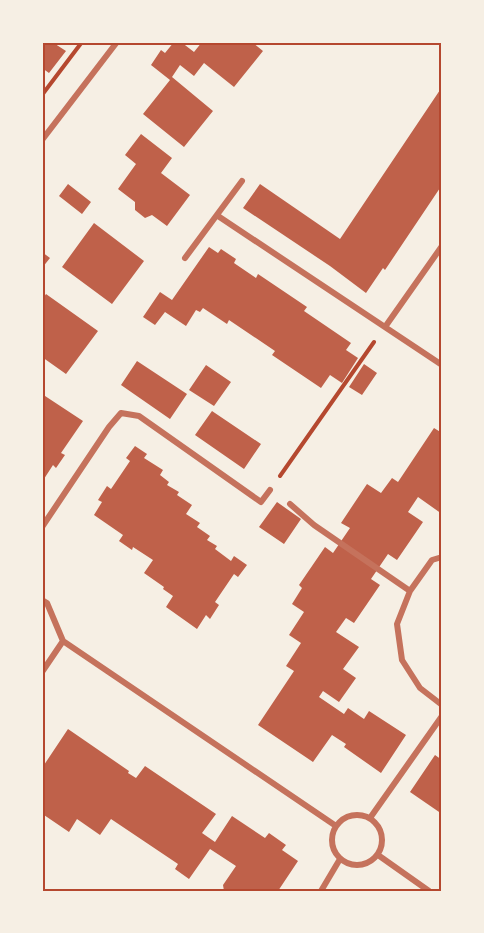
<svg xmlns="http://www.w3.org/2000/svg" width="484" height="933" viewBox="0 0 484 933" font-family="'Archivo Narrow',sans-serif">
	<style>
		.building { fill: #bf614a }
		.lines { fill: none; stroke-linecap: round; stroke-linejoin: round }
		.path { stroke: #b5482f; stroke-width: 4 }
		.minor { stroke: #c5725c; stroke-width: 6 }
		.neatline { fill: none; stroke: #b5482f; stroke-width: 2 }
	</style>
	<rect width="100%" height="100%" fill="#f6efe4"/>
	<path class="building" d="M42,42H52L66,51L49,73L42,68Z
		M174,42H181L194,52L202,42H252L263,51L234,87L204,63L194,76L180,65L172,77L213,111L184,147L143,114L170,80L151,65L161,50L165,53Z
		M442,87V185L385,270L383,268L366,293L330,266L243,208L260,184L340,239Z
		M141,134L172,158L161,173L190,195L167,226L152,215L145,218L135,210V202L118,189L136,164L125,155Z
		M68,184L91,202L82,214L59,196Z
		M94,223L144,261L112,304L62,267Z
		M209,247L218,253L221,249L236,259L234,263L256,278L258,274L307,307L304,311L351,343L346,350L358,358L342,383L330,375L321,388L272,355L275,351L229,320L227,324L203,308L200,312L196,310L186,326L165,312L155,325L143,317L160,292L172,300Z
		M42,252L50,258L42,268Z
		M46,294L98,331L66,374L42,357V300Z
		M137,361L187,394L170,419L121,385Z
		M364,364L377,373L362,395L349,387Z
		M206,365L231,382L214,406L189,390Z
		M42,394L83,421L61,453L65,455L56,468L53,465L42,482Z
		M212,411L261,444L244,469L195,435Z
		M434,428L442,433V514L418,497L408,512L423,522L397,560L388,554L371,579L380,585L354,623L346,618L336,632L359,647L343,669L356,678L339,702L323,691L319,697L344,714L348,708L364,719L369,711L406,735L381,773L344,747L346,744L332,735L313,762L258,725L294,671L286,666L301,643L289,635L304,612L292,604L302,588L299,585L325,547L333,553L350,528L341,523L367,484L381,493L392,478L398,482Z
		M135,446L147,454L144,458L163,470L160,475L169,482L167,485L179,492L177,495L192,505L186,514L200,523L197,527L210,536L207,540L217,546L215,549L231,561L234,556L247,565L238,577L234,574L215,602L219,605L210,619L206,615L197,629L166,607L173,596L163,589L164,587L144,573L153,560L133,547L132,550L119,541L123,535L94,515L102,502L98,500L107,486L111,489L130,461L126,458Z
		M277,502L301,519L284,544L259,527Z
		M68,729L129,771L128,773L136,778L145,766L216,814L202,833L215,842L232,816L265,838L269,833L286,845L282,850L298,861L278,891H224L223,885L236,866L210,849L189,879L175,869L178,864L111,819L100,835L77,819L69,832L44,815L42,819V768Z
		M435,755L442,760V814L410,792Z"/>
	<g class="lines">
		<path class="path" d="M42,95L82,42
			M280,476L374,342"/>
		<path class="minor" d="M42,140L117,42
			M218,216L442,365
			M185,258L242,181
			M385,327L442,246
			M290,504L314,525L410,591
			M42,527L109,427L121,413L139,416L261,502L270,490
			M442,557L432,560L410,591L397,624L402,660L420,688L442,705
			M42,600L47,603L63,641L336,826
			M42,672L63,641
			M332 840a25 25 0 1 1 50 0a25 25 0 1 1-50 0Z
			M370,818L442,716
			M378,855L429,891
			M321,891L340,859"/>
	</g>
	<rect width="484" height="933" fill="none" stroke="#f6efe4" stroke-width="87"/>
	<rect x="44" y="44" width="396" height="846" class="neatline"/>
</svg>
